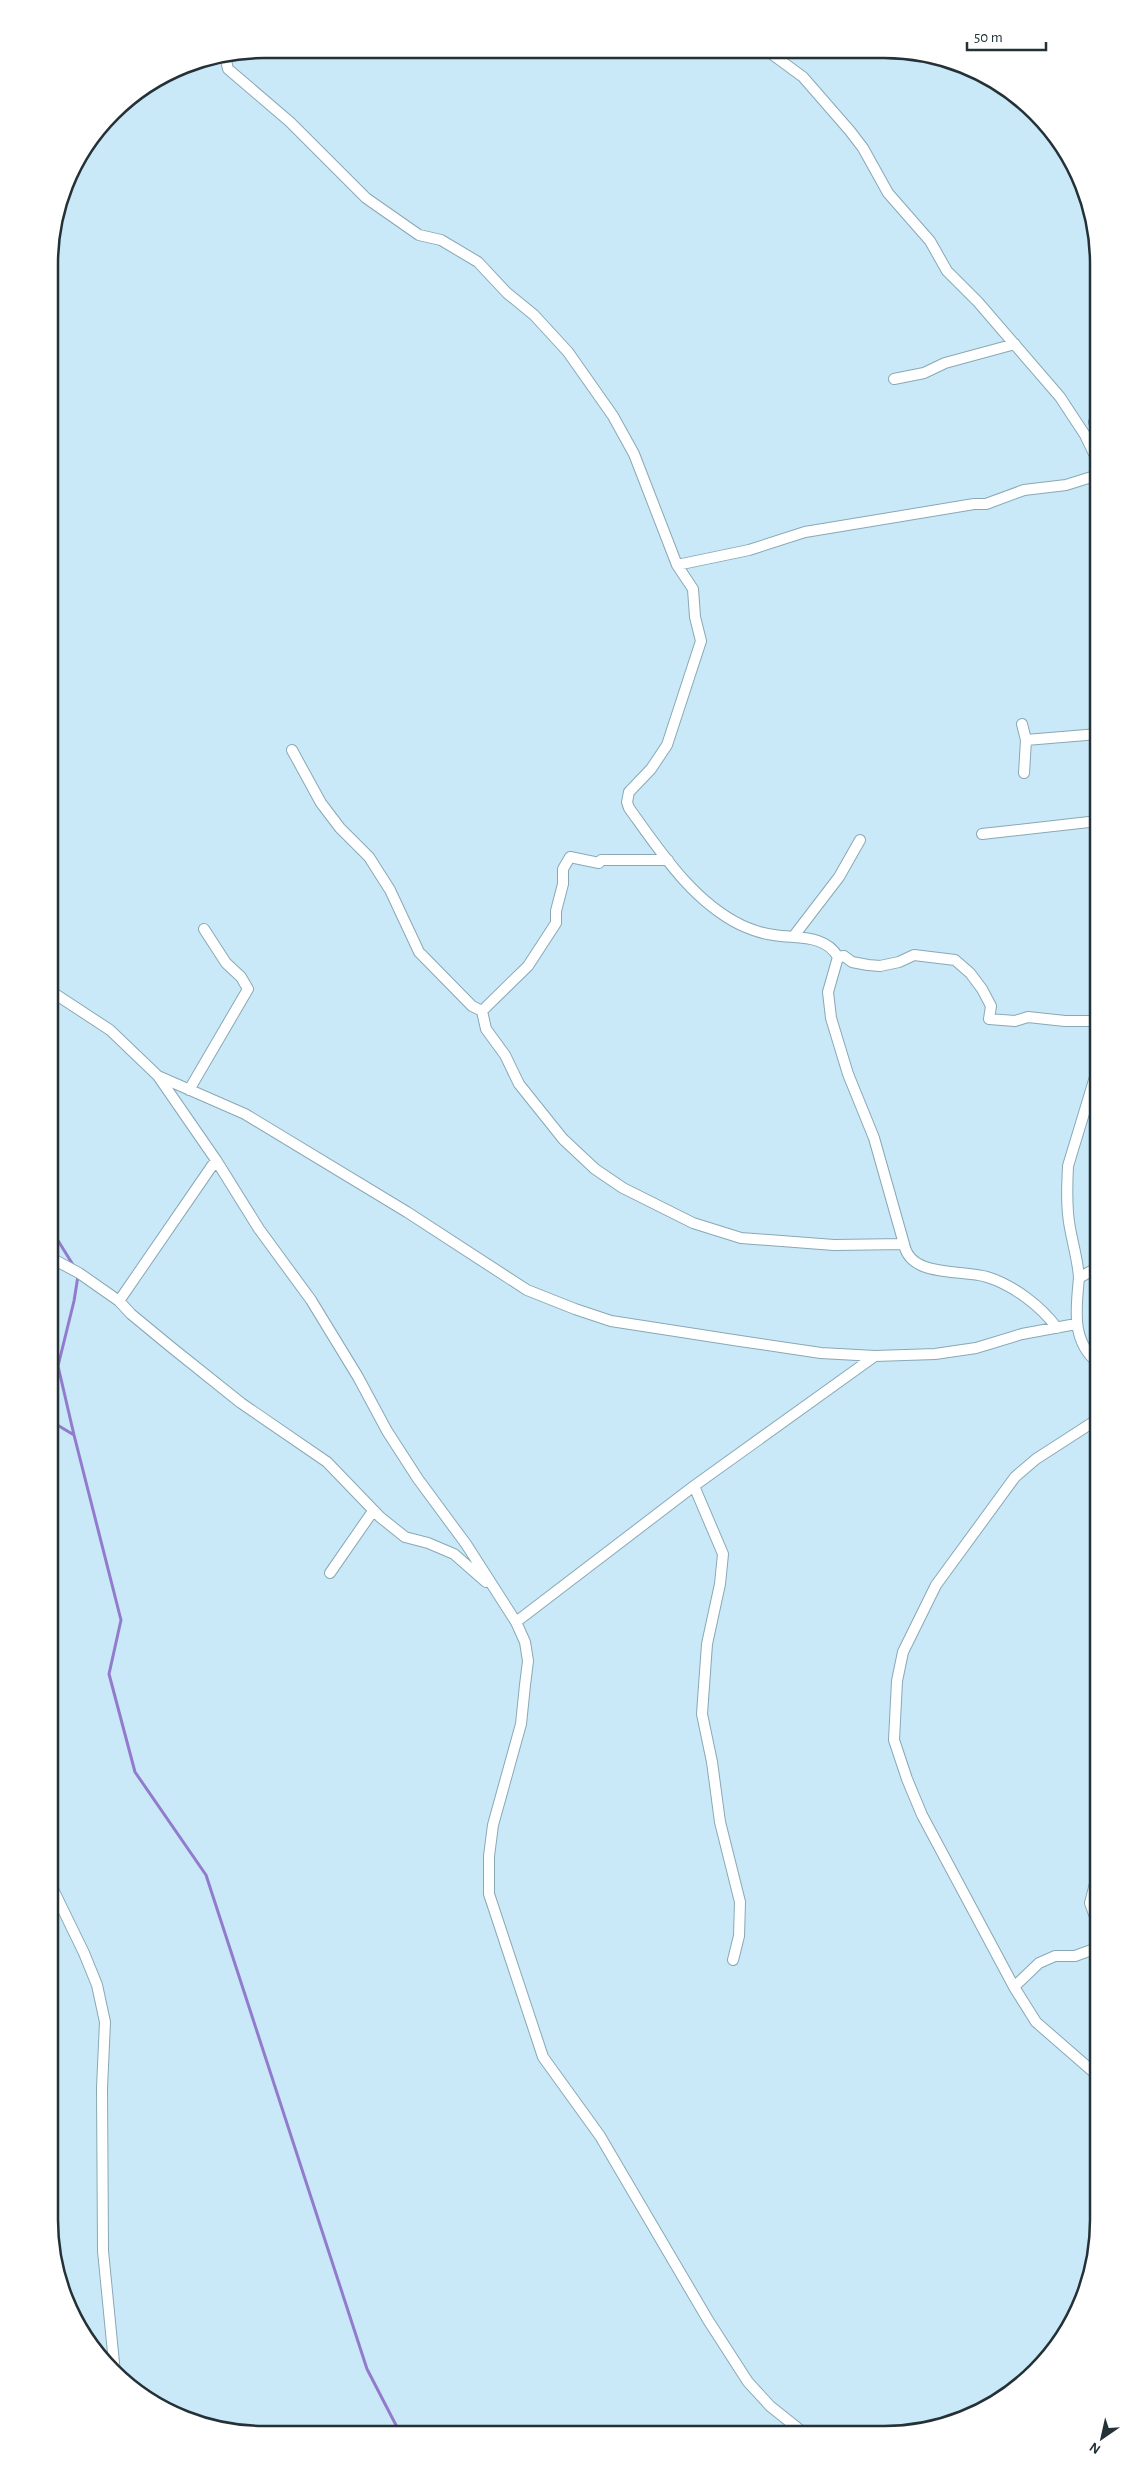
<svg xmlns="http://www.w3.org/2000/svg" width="1147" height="2483" viewBox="0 0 1147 2483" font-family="'Alegreya Sans',sans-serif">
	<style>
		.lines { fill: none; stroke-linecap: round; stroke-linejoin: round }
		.stream { stroke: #927bcc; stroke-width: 3 }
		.minor-casing { stroke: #89a8b6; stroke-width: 12 }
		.minor { stroke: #fff; stroke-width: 10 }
		.rim { fill: none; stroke: #243136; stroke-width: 2.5 }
	</style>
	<rect width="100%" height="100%" fill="#c9e9f8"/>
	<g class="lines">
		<path class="stream" d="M49,1226L75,1268
			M49,1420L74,1435L121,1620L109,1674L135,1772L206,1875L367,2369L399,2431
			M74,1435L58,1366L74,1301L78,1276"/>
		<g class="minor-casing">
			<path id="minor" d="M769,52L803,77L850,131L863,148L888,193L930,241L947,271L978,302L1060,397L1085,435L1098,462
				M225,56L228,69L290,122L366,198L419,235L441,240L478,262L507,293L534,315L568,352L613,416L634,454L677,565L693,589L695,617L701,641L667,745L651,769L629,792L627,802L629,808C660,851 692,901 741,925C752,930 762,934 774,935C797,939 825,934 838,957L828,992L831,1018L848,1074L874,1138L904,1244
				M894,379L924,373L945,363L1015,344
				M1098,434L1094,422L1098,409
				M677,565L749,550L805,532L974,504H986L1024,490L1066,485L1098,475
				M1022,724L1026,740L1024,773
				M1026,740L1098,734
				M292,750L321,803L340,828L369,857L390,890L419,952L472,1006L482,1011L486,1029L505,1055L519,1084L563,1139L595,1169L623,1188L693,1223L741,1238L834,1245L904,1244C910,1278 961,1269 987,1277C1013,1285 1041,1306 1057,1328
				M982,834L1098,821
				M793,937L839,877L860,840
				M838,957L844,956L852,962L868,965L880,966L899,962L914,955L955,960L970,973L982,989L991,1006L989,1019L1015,1021L1028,1017L1065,1021H1098
				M49,990L110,1030L158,1076L245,1114L407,1212L527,1290L575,1309L611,1321L740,1341L821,1353L875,1356L935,1354L976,1348L1022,1334L1076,1324
				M482,1011L528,966L556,923V911L563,884V869L570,857L599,863L601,860H668
				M158,1076L216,1160L259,1229L311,1300L358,1377L387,1431L418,1479L466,1544L516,1622L525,1642L528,1661L525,1685L521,1724L493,1825L489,1856V1894L543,2057L600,2136L708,2320L748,2382L770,2406L805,2434
				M189,1090L248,989L241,977L226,963L204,929
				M49,1257L79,1273L119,1301L131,1314L171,1347L241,1403L327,1462L380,1517L405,1537L428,1543L454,1554L486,1582
				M1079,1278C1078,1261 1073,1245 1070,1228C1066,1208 1067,1186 1068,1166L1098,1067
				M119,1301L216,1160
				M1098,1363C1071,1341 1076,1309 1079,1278L1098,1267
				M694,1486L723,1554L720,1584L707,1644L702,1714L712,1762L720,1822L740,1902L739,1936L733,1960
				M330,1573L373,1511
				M516,1622L694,1486L875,1356
				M49,1881L84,1953L97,1985L105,2022L102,2088L103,2251L115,2373
				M1098,1925L1090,1903L1098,1872
				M1014,1987L1039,1963L1055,1956H1075L1097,1948L1098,1940
				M1098,2076L1036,2022L1014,1987L922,1815L907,1779L894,1740L897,1681L903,1652L936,1585L1015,1477L1036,1459L1098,1419"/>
		</g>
		<use href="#minor" class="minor"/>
	</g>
	<path d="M0 0H1147V2483H0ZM264 58H884A206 206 0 0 1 1090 264V2220A206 206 0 0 1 884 2426H264A206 206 0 0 1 58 2220V264A206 206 0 0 1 264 58Z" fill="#fff" fill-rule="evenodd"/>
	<path class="rim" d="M264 58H884A206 206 0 0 1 1090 264V2220A206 206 0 0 1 884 2426H264A206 206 0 0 1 58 2220V264A206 206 0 0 1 264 58Z"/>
	<g transform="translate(1102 2438) rotate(214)" stroke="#ffffff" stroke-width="4" paint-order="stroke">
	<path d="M0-4L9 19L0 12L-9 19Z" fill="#243136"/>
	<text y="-8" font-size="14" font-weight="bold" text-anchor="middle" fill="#243136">N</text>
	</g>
	<path d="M967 42v8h79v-8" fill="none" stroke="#243136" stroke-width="2.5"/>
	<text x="974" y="42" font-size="15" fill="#243136" stroke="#ffffff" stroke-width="4" paint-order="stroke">50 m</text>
</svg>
